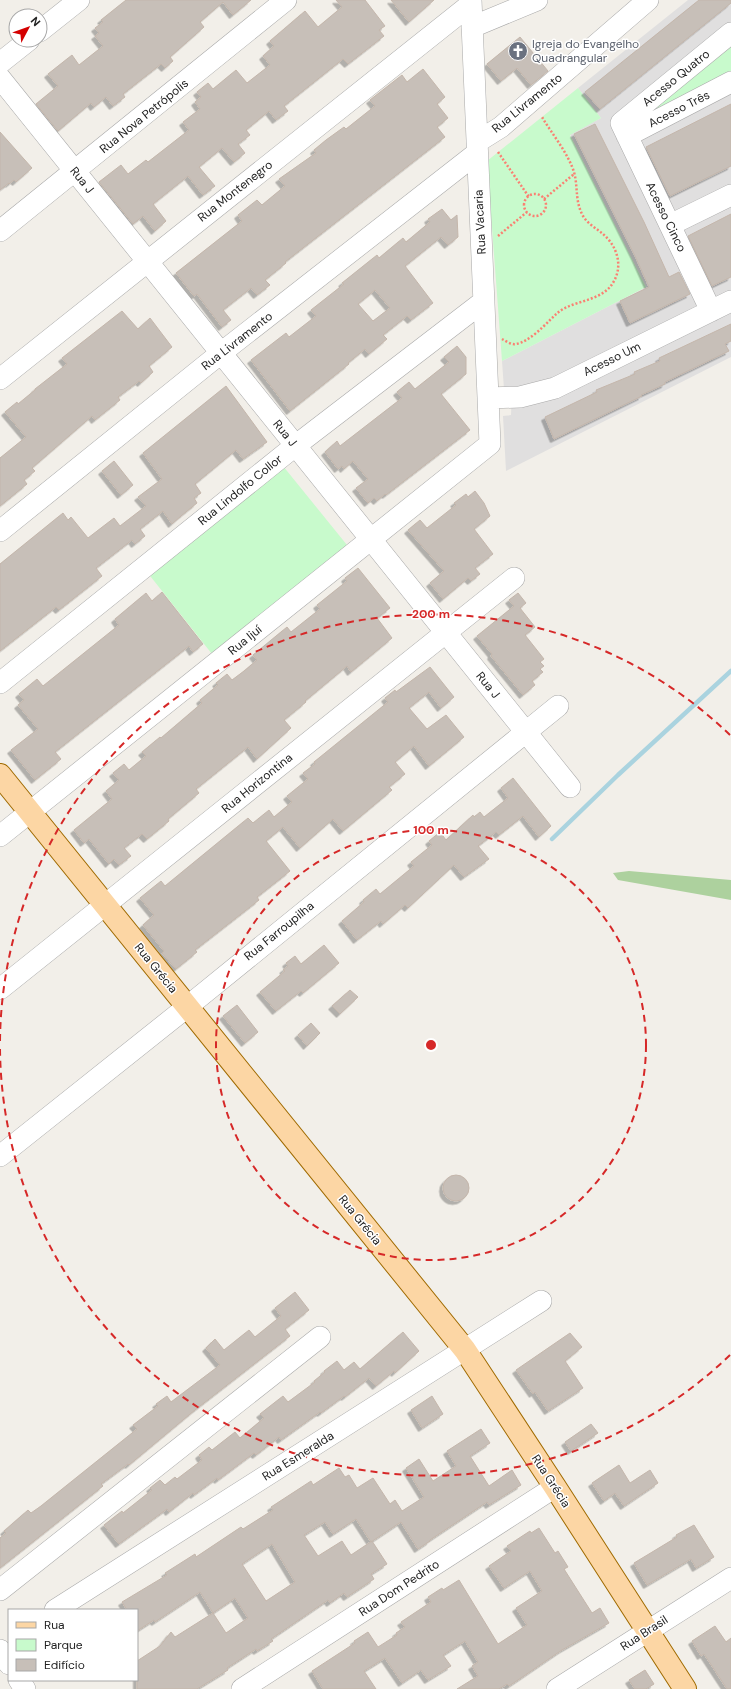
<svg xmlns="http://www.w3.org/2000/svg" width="731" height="1689" viewBox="0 0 731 1689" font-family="'DM Sans',sans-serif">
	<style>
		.residential { fill: #e0dfdf }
		.forest { fill: #add19e }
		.park { fill: #c8facc }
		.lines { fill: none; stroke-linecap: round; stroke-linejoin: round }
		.stream { stroke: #aad3df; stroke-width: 4.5 }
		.building { fill: #c7bfb8; stroke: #c4b6ab; fill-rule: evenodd; filter: url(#shadow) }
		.minor-casing { stroke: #a9a9a9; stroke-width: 22 }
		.major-casing { stroke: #a06b00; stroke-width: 24 }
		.path { stroke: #fa8072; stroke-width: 2.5; stroke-dasharray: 2 2; stroke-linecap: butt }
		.minor { stroke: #fff; stroke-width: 21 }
		.major { stroke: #fcd6a4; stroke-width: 22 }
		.ring { fill: none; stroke: #d62828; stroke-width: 2; stroke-dasharray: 7 5 }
		.labels { text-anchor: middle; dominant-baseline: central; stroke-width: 3; stroke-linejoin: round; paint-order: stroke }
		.worship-label { font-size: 12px; fill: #5b616d; stroke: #fff; text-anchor: start }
		.street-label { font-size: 12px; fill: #222; stroke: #fff }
		.centre { fill: #d62828; stroke: #fff; stroke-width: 2 }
		.ring-label { font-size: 12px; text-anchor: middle; font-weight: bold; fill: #d62828; stroke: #fff; stroke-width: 3; stroke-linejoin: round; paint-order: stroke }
	</style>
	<defs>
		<filter id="shadow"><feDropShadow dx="-3.5" dy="3.5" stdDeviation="0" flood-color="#0004"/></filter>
	</defs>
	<rect width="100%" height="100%" fill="#f2efe9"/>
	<path class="residential" d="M688,0H731V357L506,471L503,416L511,415L512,389H504L502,361L646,287L570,134L601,118L578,88Z"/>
	<path class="forest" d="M629,871L731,880V900L618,880L613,873Z"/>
	<path class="park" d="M731,43V75L640,122L638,117Z
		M578,88L601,118L570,135L646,287L502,361L487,161Z
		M283,466L347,545L212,654L147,572Z"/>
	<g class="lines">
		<path class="stream" d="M552,839L618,775L731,671"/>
	</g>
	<path class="building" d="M126,0H251L233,15L223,2L200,22L204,27L170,57L173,61L165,68L161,64L123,94L125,97L113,106L106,97L94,107L91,103L58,131L36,104L58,86L48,74L72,55L79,65L103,46L95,36L99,33L95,28L103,22L101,20Z
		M336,0H365L385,26L379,30L384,36L348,64L343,59L284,106L288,111L276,120L269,111L246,130L250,135L238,144L245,153L234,162L222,148L199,167L215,186L203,195L188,176L153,204L166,221L155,231L143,216L133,224L99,182L121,165L128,174L146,160L148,162L189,130L183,122L200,109L195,102L201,97L197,92L208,83L213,89L236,70L247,83L270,65L263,56L274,46L270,41L305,11L318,27L342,7Z
		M391,0H434L409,22Z
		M699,0H731V3L600,109L585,92Z
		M520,37L548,71L531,85L517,68L501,81L487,64Z
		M423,69L445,97L437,104L448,118L437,127L445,137L285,262L286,263L265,280L270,285L257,295L251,288L223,310L231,320L222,327L197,294L194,296L176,273L242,221L238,215L257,200L262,205L285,186L279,179L316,153L314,150L326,140L344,127L346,129L375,106L370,100L402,75L407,82Z
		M731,104V166L670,196L646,147Z
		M595,124L644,222L669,277L679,272L690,294L630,323L620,301L649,287L635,256L574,134Z
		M0,132L32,168L16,182L14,180L9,184V183L0,190Z
		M442,209L451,220L457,215L458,237L448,245L441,237L405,266L433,303L411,320L407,316L383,335L387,339L369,354L365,349L348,363L349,364L290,411L251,360L286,333L289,337L316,316L311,310L344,284L342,283L377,255L379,258L403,238L406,242L430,222L428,219ZM375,290L390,308L373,321L358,304Z
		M731,214V277L712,286L688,236Z
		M122,311L138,329L150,318L172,347L149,366L153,372L141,383L139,381L118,397L120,400L95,420L92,416L32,468L35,471L24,480L27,484L0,506V458L26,437L5,412L17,402L18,404L35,390V389L67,364L62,358Z
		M731,324V341L725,344L729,351L665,382V384L641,395L642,396L554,439L545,417L597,392L596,390L635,374L634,372L660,361L659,358Z
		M457,346L466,357V374L441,394L470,430L386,495L385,494L377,501L374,498L368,503L356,488L368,479L353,461L344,469L342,466L338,469L325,452L337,441L340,446L402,398L397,392L409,382L415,389L449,362L444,357Z
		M226,386L267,442L243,459L236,450L195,484L201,493L194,498L197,503L181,516L172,524L163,511L140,529L145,536L135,544L132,540L96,568L102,576L59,610L56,607L0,651V564L63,513L68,520L71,517L88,538L114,518L120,526L146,506L138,497L162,479L143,453Z
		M114,461L133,485L121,495L102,471Z
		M475,491L484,503L490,516L474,529L493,554L475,568L480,574L471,581L468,578L443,599L430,583L444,571L408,530L420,520L427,528L456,505L454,503L466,494L468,497Z
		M358,568L390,608L377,618L392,638L351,672L347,666L305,701L306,702L284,720L291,728L257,759L248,747L196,789L199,793L168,819L169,821L147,839L142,834L124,848L131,856L119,865L114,859L109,864L89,839L84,843L74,830L112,799L106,791L119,780L113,773L124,764L129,770L146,756L142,752L160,737L161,738L202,703L200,700L218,685L216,683L227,674L232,680L244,671L257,660L253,655L287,627L291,632L320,609L317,605L347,581L345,578Z
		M162,592L203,644L193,652L189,646L55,752L61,759L35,780L11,750L38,729L18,705L24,700L19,694L37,679L43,686L119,625L115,619L146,593L152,601Z
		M518,593L526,603L520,608L535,627L525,635L544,659L540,662L544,666L540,669L543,672L532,681L535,685L523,695L491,656L492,654L477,636L514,606L509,600Z
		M430,667L454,697L441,708L429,692L409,708L427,729L446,715L464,737L429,766L414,746L395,762L405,774L389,787L392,790L343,831L333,819L300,848L283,827L266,841L290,871L257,897L259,900L195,950L197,952L176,969L162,953L164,951L143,925L154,915L140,898L161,881L165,886L248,818L253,823L269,810L274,817L292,802L287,796L308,779L303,773L315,764L314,762L388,702L385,698L395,690L396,692Z
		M513,778L551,826L539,837L523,816L499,835L496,832L478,846L489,859L464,877L454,865L408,908L405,905L383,924L381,921L357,940L342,921L364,902L363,900L376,889L380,894L414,866L411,862L432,845L429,841L440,832L446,840L473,815L474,817L480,812L484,817L508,798L501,788Z
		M324,945L339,963L303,993L301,991L276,1011L260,992L285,971L283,970L288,966L286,963L295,956L301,964Z
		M350,990L358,997L340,1014L332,1006Z
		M237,1005L258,1032L245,1043L223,1016Z
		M311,1023L320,1033L307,1046L298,1035Z
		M443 1188a13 13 0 1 1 26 0a13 13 0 1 1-26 0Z
		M295,1292L309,1310L285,1329L290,1336L195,1410L129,1465L128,1464L101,1484L103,1486L0,1568V1538L6,1533L4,1531L28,1510L31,1513L41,1506L137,1429L133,1425L158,1406L156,1404L167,1396L171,1402L220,1365L206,1348L215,1339L224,1350L249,1330L255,1337L281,1316L275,1308Z
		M403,1332L419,1351L395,1373L394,1371L376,1386L369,1378L345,1397L344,1396L321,1413L320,1412L281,1440L279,1437L256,1455L254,1453L218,1480L217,1478L194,1495L193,1493L169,1512L167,1509L119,1544L104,1525L122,1511L123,1513L152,1490L150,1488L160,1480L165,1485L175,1477L177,1479L202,1460L199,1455L209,1447L212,1450L235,1432L240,1438L264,1418L260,1414L283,1396L288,1402L315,1382L314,1381L325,1372L324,1371L337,1361L344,1370L354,1362L360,1369Z
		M570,1333L582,1347L565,1361L583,1388L548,1411L535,1392L533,1394L516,1370Z
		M432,1396L443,1414L422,1428L411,1410Z
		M591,1424L598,1433L571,1451L565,1442Z
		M481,1429L490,1443L470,1456L489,1486L512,1470L521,1485L489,1505L487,1502L430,1540V1541L418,1549L401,1522L371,1542L356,1519L333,1534L325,1522L304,1535L318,1556L342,1541L351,1555L372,1541L387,1564L371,1574L374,1579L347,1597L344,1593L330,1603L328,1600L271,1639L273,1641L257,1651L256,1649L227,1668L228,1670L197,1689H137V1661L160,1646L171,1632L175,1637L213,1613L226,1633L248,1618L235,1598L213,1613L200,1592L155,1622L154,1620L137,1631V1610H127L122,1602L167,1575L165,1573L195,1554L196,1557L241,1527L243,1529L273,1510L271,1507L311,1481L313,1485L339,1468L345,1477L349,1475L357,1488L373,1478L390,1504L395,1500L402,1511L424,1497L406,1468L419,1459L433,1481L456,1466L447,1451ZM272,1544L295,1582L266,1601L242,1564Z
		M619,1465L630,1483L650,1470L658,1483L624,1506L615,1493L604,1501L592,1483Z
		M694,1525L714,1557L696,1568L691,1559L647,1585L634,1563L677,1537L676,1535Z
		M539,1528L555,1553L558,1551L568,1567L564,1569L592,1613L600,1608L609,1623L562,1650L521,1678L509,1686L507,1684L499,1689H457L478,1676L472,1666L478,1662L465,1641L443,1655L451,1666L428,1680L421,1670L402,1683L385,1658L364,1671L376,1689H323L312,1671L355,1643L354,1641L368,1632L378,1647L397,1635L396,1633L405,1627L401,1622L431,1602L428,1597L442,1588L443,1590L459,1580L498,1644L527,1625L516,1608L542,1591L530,1571L504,1588L489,1566L511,1551L507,1546L530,1531L531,1533Z
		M715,1626L726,1642L731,1638V1689H727L704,1654L701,1656L692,1641Z
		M645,1670L654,1684L646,1689H635L629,1680Z"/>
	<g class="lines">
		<g class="minor-casing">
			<path id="minor" d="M472,27L537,0
				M40,31L79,0
				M0,63L29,40
				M0,78L570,787
				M627,136L731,82
				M477,142L501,127L648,0
				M670,225L731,195
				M0,231L286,0
				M711,311L621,123L731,33
				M0,379L471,4
				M488,398L520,397L555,388L731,301
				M0,531L221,353L477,153
				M0,683L295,446L484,301
				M0,836L490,444L471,0
				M0,989L514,578
				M0,1156L187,1007L558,706
				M0,1590L320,1337
				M55,1610L541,1301
				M0,1650L9,1664
				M19,1680L25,1689
				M242,1689L555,1487
				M557,1689L731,1578"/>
		</g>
		<g class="major-casing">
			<path id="major" d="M0,775L465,1350L555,1487L685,1689"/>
		</g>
		<path class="path" d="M498,152L529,197
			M524 205a11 11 0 1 1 22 0a11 11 0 1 1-22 0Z
			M544,199L574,174
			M498,236L527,212
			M502,339C506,341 511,345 516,344C528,342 542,328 550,320C555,315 559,311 565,308C581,300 605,299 614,281C623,265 617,246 603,234C596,228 586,223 582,214C575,200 578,186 574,172C568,153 552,134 542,117"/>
		<use href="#minor" class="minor"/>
		<use href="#major" class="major"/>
	</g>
	<g class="ring">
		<circle cx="431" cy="1045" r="215"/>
		<path d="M730 1355A431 431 0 0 1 0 1049M0 1041A431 431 0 0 1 730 735"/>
	</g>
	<defs>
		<g id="church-disc" transform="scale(1)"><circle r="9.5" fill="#6b7280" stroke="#fff"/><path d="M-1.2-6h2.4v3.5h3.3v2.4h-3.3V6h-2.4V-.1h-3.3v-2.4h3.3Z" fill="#fff"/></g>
	</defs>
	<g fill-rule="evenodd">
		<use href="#church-disc" x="518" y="51"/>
	</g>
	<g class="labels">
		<g class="worship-label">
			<text x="532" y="44">Igreja do Evangelho<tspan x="532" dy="14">Quadrangular</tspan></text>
		</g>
		<g class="street-label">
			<text transform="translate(676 78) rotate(-39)">Acesso Quatro</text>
			<text transform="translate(527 103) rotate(-39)">Rua Livramento</text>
			<text transform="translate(679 109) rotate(-27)">Acesso Três</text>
			<text transform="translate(144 116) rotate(-39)">Rua Nova Petrópolis</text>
			<text transform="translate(82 180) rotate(51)">Rua J</text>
			<text transform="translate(235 191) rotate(-38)">Rua Montenegro</text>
			<text transform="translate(666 217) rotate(64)">Acesso Cinco</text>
			<text transform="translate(480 222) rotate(-93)">Rua Vacaria</text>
			<text transform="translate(237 341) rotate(-38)">Rua Livramento</text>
			<text transform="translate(612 359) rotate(-26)">Acesso Um</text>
			<text transform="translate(285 433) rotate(51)">Rua J</text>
			<text transform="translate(240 490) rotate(-39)">Rua Lindolfo Collor</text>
			<text transform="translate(245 640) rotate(-39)">Rua Ijuí</text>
			<text transform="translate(488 685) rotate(51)">Rua J</text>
			<text transform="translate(257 783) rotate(-39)">Rua Horizontina</text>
			<text transform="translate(279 931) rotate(-39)">Rua Farroupilha</text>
			<text transform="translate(156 968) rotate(51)">Rua Grécia</text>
			<text transform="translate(360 1220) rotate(51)">Rua Grécia</text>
			<text transform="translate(298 1456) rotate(-32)">Rua Esmeralda</text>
			<text transform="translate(551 1481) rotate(57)">Rua Grécia</text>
			<text transform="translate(399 1588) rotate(-33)">Rua Dom Pedrito</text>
			<text transform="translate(644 1633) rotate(-33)">Rua Brasil</text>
		</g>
	</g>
	<circle cx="431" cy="1045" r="6" class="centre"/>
	<g class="ring-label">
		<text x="431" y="618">200 m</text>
		<text x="431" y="834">100 m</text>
	</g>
	<rect x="8" y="1609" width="130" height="72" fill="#ffffff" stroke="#a7a7a7"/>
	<rect x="16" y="1622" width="20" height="6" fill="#fcd6a4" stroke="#a7a7a7"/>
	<text x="44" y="1629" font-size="12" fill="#222222">Rua</text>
	<rect x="16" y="1639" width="20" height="12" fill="#c8facc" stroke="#a7a7a7"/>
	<text x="44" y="1649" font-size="12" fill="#222222">Parque</text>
	<rect x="16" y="1659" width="20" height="12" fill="#c7bfb8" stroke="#a7a7a7"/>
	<text x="44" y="1669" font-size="12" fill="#222222">Edifício</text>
	<g transform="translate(28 28) rotate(49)"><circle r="19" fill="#ffffff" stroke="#a7a7a7"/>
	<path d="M0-3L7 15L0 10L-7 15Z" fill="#d40000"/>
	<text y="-6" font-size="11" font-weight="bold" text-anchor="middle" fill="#222222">N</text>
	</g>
</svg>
